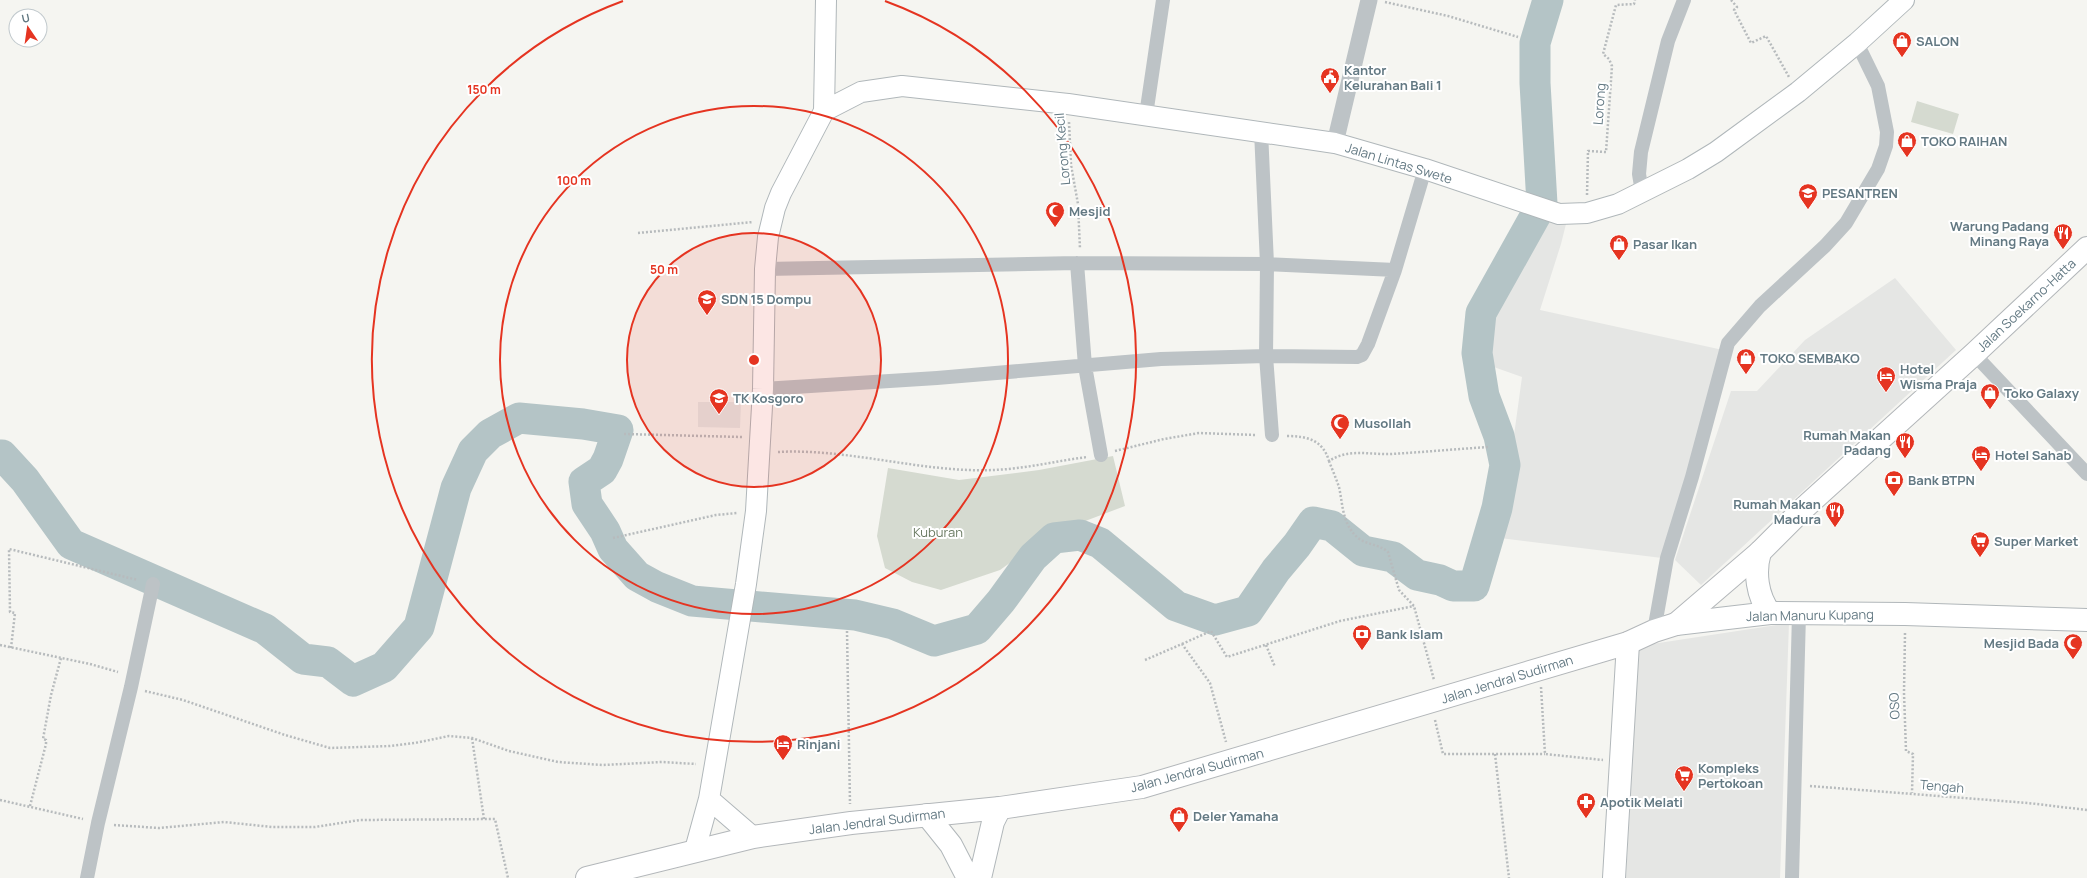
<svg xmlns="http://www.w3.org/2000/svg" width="2087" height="878" viewBox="0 0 2087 878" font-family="Manrope,sans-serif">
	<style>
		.built { fill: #e5e6e4 }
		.green { fill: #d5dad0 }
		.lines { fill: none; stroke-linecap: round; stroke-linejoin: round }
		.river { stroke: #b4c4c6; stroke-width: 31 }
		.secondary-casing { stroke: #b0b7ba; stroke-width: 22 }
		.primary-casing { stroke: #b1b7ba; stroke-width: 24 }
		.trunk-casing { stroke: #b3b7ba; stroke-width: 24 }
		.path { stroke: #b7bbbd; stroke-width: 2.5; stroke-dasharray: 2 2; stroke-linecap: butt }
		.minor { stroke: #bdc3c6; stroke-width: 14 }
		.tertiary { stroke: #bdc3c6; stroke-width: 17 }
		.secondary { stroke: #fff; stroke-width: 20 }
		.primary { stroke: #fff; stroke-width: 22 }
		.trunk { stroke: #fff; stroke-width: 22 }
		.ring { fill: none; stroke: #e53421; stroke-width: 2 }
		.labels { text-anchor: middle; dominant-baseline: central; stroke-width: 4; stroke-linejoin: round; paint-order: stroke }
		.poi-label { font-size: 13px; font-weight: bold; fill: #637983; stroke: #fff; text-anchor: start }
		.street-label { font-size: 13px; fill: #637983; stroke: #fff }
		.park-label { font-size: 13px; fill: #6a7a62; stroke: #fff }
		.centre { fill: #e53421; stroke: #fff; stroke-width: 2 }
		.ring-label { font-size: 12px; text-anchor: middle; font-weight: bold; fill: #e53421; stroke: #fff; stroke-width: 4; stroke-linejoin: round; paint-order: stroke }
	</style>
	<rect width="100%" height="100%" fill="#f5f5f1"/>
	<path class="built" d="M1547,218L1566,224L1561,244L1540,310L1723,350L1662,558L1500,538L1522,377L1491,366L1480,344L1484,318L1504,287L1538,219Z
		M1895,278L1956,350L1701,585L1675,560L1731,391H1757L1805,340Z
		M698,402H741L740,428L698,427Z
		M1789,623L1780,878H1626L1639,646Z"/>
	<path class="green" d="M1917,101L1959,114L1953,134L1911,122Z
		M1113,456L1125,506L1080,523L1040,541L1000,570L941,590L912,582L885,568L877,536L888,468L959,480L1039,470Z"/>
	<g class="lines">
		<path class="river" d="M0,455H2L25,480L71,544L265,629L303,659L328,662L353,681L384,667L419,627L456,488L473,451L490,434L519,418L583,424L618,430L608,459L602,470L584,482L587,504L605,531L613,549L637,576L657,587L692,601L855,615L893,624L934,641L977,629L1001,601L1033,557L1054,538L1080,535L1100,543L1176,606L1215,620L1248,611L1276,570L1297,545L1313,522L1332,526L1363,551L1393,557L1417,575L1440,580L1453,586H1474L1497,508L1505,465L1499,436L1484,396L1477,353L1481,313L1542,204L1535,83V43L1548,0"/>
		<g class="secondary-casing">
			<path id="secondary" d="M824,111L826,0
				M709,799L753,837
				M695,850L709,799L746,584L756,511L763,389L765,269L768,237L775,208L781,193L824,111L861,92L902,86L1068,104L1335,143L1425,169L1559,214L1587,213L1618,204L1688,169L1716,152L1798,92L1857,43L1904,0"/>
		</g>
		<g class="primary-casing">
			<path id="primary" d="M1760,552C1754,572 1757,596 1770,613
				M1676,624L1770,613L1905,614L2087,620
				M927,815L951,845L968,878
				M980,878L993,822L1000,808
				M1614,878L1628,643"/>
		</g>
		<g class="trunk-casing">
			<path id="trunk" d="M587,878L753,837L851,823L1000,808L1142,787L1628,643L1654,631L1676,624L1760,552L1804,508L1974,354L2087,248"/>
		</g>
		<path class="path" d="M1731,0L1737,7L1734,10L1751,43L1766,36L1789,77
			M1385,2L1448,16L1518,37
			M1069,122L1071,165L1078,204L1080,249
			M1587,195L1588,151L1606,152L1612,66L1609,59L1603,54L1616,5L1634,4L1635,0
			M638,233L753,222
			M624,434L742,437
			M1287,436C1307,436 1323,440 1329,461C1349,448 1370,455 1391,454C1424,452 1457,449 1489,447
			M1115,451L1164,439L1199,433L1256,435
			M778,452C848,448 923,473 993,470C1024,469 1056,461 1087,457
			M1329,461C1332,469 1336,478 1339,487C1343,505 1342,524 1358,538C1367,545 1379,544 1388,552L1399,590L1414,606L1434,680
			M613,538L716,515L737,513
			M847,631L850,804
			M1905,633L1904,693L1906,751L1913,754L1912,793
			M1182,644L1211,631L1227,657L1340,621L1414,606
			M0,645L90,664L118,672
			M1266,645L1275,667
			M11,648L15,613L10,612L9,549L138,580
			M1145,660L1182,644L1210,683L1226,742
			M1541,687L1545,754L1603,760
			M145,691L183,700L285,735L330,748L390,746L415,743L449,736L472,738L509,751L558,762L603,765L662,762L696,764
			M1435,720L1443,754H1545
			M472,738L484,819
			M1495,754L1509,878
			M1810,786L2028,803L2087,810
			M0,800L83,819
			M30,806L46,744V740L43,739L51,695L61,658
			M114,825L159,828L224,822L272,827H315L360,820L495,819L508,878"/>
		<path class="minor" d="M1146,115L1163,0
			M1261,131L1267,264L1266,356L1272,435
			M1642,192L1639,174L1641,152L1668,41L1684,0
			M1077,263L1085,366L1101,455
			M765,269L1077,263L1267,264L1395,270L1425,169
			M1974,354L2087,474
			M763,389L937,378L1161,359L1266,356L1357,357L1362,355L1368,344L1395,270
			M1654,631L1667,558L1692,477L1728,343L1760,306L1825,246L1846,223L1878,169L1886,146L1887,132L1878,86L1857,43
			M87,878L98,823L131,687L153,584
			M1792,878L1799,614"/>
		<path class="tertiary" d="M1335,143L1369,0"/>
		<use href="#secondary" class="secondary"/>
		<use href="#primary" class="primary"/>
		<use href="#trunk" class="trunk"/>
	</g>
	<circle cx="754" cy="360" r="127" fill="#e53421" fill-opacity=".12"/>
	<g class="ring">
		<circle cx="754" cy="360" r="127"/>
		<circle cx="754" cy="360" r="254"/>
		<path d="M885 1A382 382 0 1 1 623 1"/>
	</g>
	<defs>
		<g id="shop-pin" transform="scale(1)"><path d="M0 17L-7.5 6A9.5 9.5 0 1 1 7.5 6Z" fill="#e53421" stroke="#fff"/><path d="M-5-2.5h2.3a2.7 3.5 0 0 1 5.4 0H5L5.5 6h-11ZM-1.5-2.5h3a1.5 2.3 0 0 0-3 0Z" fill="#fff"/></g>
		<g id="civic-pin" transform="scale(1)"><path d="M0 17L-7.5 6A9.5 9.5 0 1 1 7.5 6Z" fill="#e53421" stroke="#fff"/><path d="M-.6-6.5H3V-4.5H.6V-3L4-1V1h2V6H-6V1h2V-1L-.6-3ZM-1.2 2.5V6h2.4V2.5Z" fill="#fff"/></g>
		<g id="school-pin" transform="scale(1)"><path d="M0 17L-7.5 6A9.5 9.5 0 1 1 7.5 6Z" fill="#e53421" stroke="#fff"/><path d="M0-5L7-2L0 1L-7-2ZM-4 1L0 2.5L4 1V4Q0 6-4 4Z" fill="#fff"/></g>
		<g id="mosque-pin" transform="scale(1)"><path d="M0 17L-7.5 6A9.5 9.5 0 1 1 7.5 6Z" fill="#e53421" stroke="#fff"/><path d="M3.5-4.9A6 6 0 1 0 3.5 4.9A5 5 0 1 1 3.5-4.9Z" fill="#fff"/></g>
		<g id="restaurant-pin" transform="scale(1)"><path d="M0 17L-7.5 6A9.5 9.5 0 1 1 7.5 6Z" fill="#e53421" stroke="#fff"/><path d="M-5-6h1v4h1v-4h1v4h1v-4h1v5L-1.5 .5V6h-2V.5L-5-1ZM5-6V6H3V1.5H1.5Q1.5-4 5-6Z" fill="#fff"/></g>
		<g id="hotel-pin" transform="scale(1)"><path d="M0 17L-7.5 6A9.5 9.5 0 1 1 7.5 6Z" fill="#e53421" stroke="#fff"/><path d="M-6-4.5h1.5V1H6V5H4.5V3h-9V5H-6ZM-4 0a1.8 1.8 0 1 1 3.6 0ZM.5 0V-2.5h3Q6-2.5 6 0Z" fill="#fff"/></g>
		<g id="bank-pin" transform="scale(1)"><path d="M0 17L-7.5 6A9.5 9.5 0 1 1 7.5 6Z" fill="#e53421" stroke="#fff"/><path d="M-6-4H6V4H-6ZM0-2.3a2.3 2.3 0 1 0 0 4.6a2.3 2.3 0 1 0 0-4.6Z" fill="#fff"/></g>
		<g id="supermarket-pin" transform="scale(1)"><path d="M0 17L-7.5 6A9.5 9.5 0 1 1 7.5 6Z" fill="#e53421" stroke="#fff"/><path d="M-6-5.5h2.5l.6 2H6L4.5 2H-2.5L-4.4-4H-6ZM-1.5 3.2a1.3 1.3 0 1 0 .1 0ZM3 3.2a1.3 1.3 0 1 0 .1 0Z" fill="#fff"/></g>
		<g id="pharmacy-pin" transform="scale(1)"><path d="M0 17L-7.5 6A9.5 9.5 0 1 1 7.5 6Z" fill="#e53421" stroke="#fff"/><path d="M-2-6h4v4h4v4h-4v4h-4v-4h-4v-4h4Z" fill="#fff"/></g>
	</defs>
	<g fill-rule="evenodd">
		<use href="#shop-pin" x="1902" y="41"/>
		<use href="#civic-pin" x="1330" y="77"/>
		<use href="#shop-pin" x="1907" y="141"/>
		<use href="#school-pin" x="1808" y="193"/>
		<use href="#mosque-pin" x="1055" y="211"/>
		<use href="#restaurant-pin" x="2063" y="233"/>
		<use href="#shop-pin" x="1619" y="244"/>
		<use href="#school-pin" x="707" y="299"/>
		<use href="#shop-pin" x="1746" y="358"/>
		<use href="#hotel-pin" x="1886" y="376"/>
		<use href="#shop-pin" x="1990" y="393"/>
		<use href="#school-pin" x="719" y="398"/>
		<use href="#mosque-pin" x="1340" y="423"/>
		<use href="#restaurant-pin" x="1905" y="442"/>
		<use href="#hotel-pin" x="1981" y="455"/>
		<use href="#bank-pin" x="1894" y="480"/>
		<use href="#restaurant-pin" x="1835" y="511"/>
		<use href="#supermarket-pin" x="1980" y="541"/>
		<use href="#bank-pin" x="1362" y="634"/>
		<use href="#mosque-pin" x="2073" y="643"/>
		<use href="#hotel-pin" x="783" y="744"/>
		<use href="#supermarket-pin" x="1684" y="775"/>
		<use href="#pharmacy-pin" x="1586" y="802"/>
		<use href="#shop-pin" x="1179" y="816"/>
	</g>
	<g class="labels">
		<g class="poi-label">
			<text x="1916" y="41">SALON</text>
			<text x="1344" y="70">Kantor<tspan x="1344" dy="15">Kelurahan Bali 1</tspan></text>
			<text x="1921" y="141">TOKO RAIHAN</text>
			<text x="1822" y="193">PESANTREN</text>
			<text x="1069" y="211">Mesjid</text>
			<text x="2049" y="226" text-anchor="end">Warung Padang<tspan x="2049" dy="15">Minang Raya</tspan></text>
			<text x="1633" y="244">Pasar Ikan</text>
			<text x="721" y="299">SDN 15 Dompu</text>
			<text x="1760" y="358">TOKO SEMBAKO</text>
			<text x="1900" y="369">Hotel<tspan x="1900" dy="15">Wisma Praja</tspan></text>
			<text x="2004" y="393">Toko Galaxy</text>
			<text x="733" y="398">TK Kosgoro</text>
			<text x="1354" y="423">Musollah</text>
			<text x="1891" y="435" text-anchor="end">Rumah Makan<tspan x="1891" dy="15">Padang</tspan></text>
			<text x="1995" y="455">Hotel Sahab</text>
			<text x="1908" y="480">Bank BTPN</text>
			<text x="1821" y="504" text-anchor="end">Rumah Makan<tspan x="1821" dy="15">Madura</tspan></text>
			<text x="1994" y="541">Super Market</text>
			<text x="1376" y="634">Bank Islam</text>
			<text x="2059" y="643" text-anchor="end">Mesjid Bada</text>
			<text x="797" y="744">Rinjani</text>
			<text x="1698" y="768">Kompleks<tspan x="1698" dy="15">Pertokoan</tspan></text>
			<text x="1600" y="802">Apotik Melati</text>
			<text x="1193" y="816">Deler Yamaha</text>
		</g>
		<g class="street-label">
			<text transform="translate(1599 104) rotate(-86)">Lorong</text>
			<text transform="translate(1062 149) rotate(-95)">Lorong Kecil</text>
			<text transform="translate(1399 163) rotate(17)">Jalan Lintas Swete</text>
			<text transform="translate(2026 305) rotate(-43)">Jalan Soekarno-Hatta</text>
			<text transform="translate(1810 615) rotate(-1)">Jalan Manuru Kupang</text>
			<text transform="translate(1507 679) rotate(-17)">Jalan Jendral Sudirman</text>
			<text transform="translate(1894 706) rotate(-92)">OSO</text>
			<text transform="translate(1197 770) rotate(-15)">Jalan Jendral Sudirman</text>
			<text transform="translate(1942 786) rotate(5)">Tengah</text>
			<text transform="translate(877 821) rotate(-7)">Jalan Jendral Sudirman</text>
		</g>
		<g class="park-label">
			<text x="938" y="532">Kuburan</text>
		</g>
	</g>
	<circle cx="754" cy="360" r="6" class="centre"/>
	<g class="ring-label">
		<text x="484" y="94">150 m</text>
		<text x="574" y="185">100 m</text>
		<text x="664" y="274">50 m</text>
	</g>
	<g transform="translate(28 28) rotate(347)"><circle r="19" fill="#ffffff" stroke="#c1c9cd"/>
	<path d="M0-3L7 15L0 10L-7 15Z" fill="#e53421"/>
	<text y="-6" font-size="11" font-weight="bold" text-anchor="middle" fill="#637983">U</text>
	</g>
</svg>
